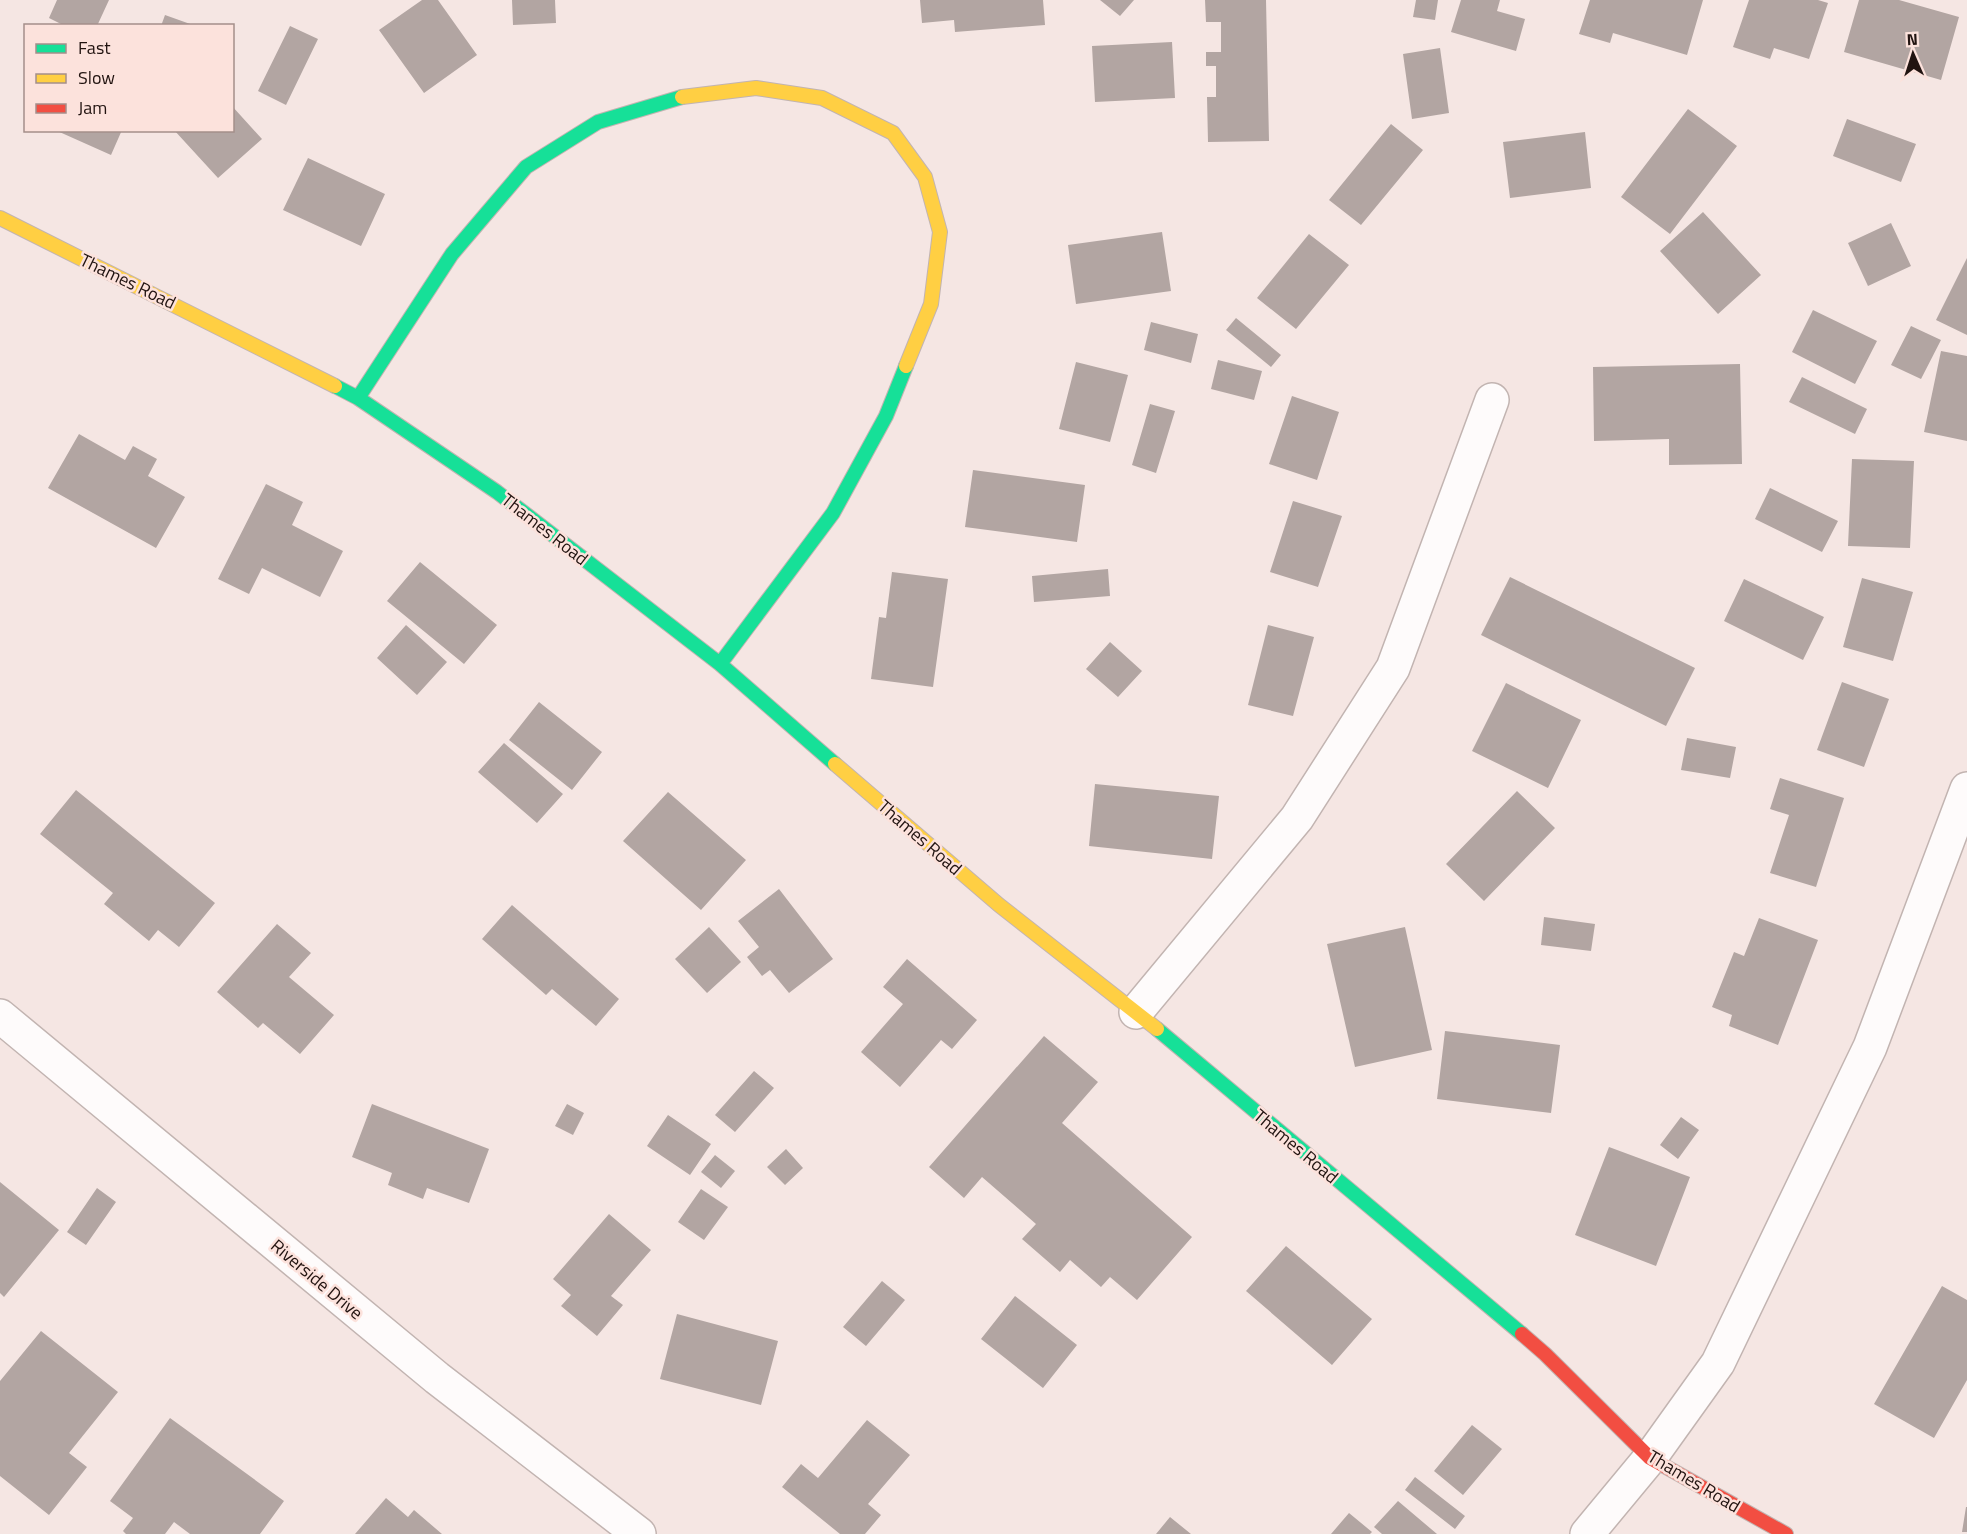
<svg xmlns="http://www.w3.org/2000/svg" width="1967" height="1534" viewBox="0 0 1967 1534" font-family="'Titillium Web',sans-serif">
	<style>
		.building { fill: #b2a5a2 }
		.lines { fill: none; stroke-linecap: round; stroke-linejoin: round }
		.street-casing { stroke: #c2b4b1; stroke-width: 36 }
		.fast-casing { stroke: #c2b4b1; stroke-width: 16 }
		.slow-casing { stroke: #c2b4b1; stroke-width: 16 }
		.jam-casing { stroke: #c2b4b1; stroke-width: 16 }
		.street { stroke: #fefbfb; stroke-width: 33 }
		.fast { stroke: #16e098; stroke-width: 14 }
		.slow { stroke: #ffcf43; stroke-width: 14 }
		.jam { stroke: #f24e42; stroke-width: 14 }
		.labels { text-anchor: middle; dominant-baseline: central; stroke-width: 5; stroke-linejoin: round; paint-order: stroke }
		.street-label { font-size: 18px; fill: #211310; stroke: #fce2dc }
	</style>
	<rect width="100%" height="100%" fill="#f5e6e3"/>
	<path class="building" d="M57,0H109L97,26H65L49,18Z
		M422,0H438L477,55L424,93L379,30Z
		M512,0H555L556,23L513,25Z
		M920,0H1043L1045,25L955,32L954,20L922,23Z
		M1100,0H1134L1120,16Z
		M1205,0H1266L1269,141L1208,142L1207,97H1216V66H1206V52H1221V22H1206Z
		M1416,0H1438L1435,20L1413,17Z
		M1461,0H1500L1497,11L1525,19L1516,51L1451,32Z
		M1590,0H1703L1687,55L1613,33L1610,43L1579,34Z
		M1749,0H1818L1828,3L1809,59L1774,48L1770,59L1733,47Z
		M1859,0H1899L1959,17L1941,80L1844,52Z
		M165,15L193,25V26H161Z
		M290,26L318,39L286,105L258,91Z
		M1172,42L1175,98L1095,102L1092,46Z
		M1440,48L1449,113L1412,119L1403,54Z
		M232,106L262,139L218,178L174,130H232Z
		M1688,109L1737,146L1670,234L1621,197Z
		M1847,119L1916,144L1901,182L1833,156Z
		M1391,124L1423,150L1361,225L1329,200Z
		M55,130H122L111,155Z
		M1585,132L1591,188L1510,198L1503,142Z
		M308,158L385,194L361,246L283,210Z
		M1703,212L1761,275L1718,314L1660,251Z
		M1891,223L1911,266L1868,286L1848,243Z
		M1162,232L1171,291L1076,304L1068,245Z
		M1309,234L1349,265L1296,329L1257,298Z
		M1967,258V335L1936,320Z
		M1813,310L1877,341L1855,384L1792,352Z
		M1236,318L1281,355L1271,367L1226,330Z
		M1151,322L1198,334L1191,363L1144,350Z
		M1911,326L1941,340L1921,379L1891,365Z
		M1941,351L1967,356V441L1924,432Z
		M1218,360L1262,371L1254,400L1211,389Z
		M1076,362L1128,375L1110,442L1059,429Z
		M1740,364L1742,464L1669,465V439L1594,441L1593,367Z
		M1802,377L1867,409L1855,434L1789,402Z
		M1292,396L1339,412L1317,480L1269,464Z
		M1150,404L1175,411L1156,473L1132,465Z
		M79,434L125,460L133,446L157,459L148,476L185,497L156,548L48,488Z
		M1852,459L1914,461L1910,548L1848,546Z
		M973,470L1085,485L1077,542L965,527Z
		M266,484L303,502L292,525L343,551L320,597L262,568L249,594L218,579Z
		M1770,488L1838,521L1822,552L1755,519Z
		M1293,501L1342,516L1318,587L1270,572Z
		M420,562L497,625L464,664L387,601Z
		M1108,569L1110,596L1034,602L1032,576Z
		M892,572L948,579L933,687L871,679L879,617L886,618Z
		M1510,577L1695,668L1666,726L1481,635Z
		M1862,578L1913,592L1893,661L1843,647Z
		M1744,579L1824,617L1803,660L1724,621Z
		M406,625L447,662L417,695L377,658Z
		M1268,625L1314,637L1293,716L1248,705Z
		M1110,642L1142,671L1118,697L1086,669Z
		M1842,682L1889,699L1864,767L1817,750Z
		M1506,683L1581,720L1548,788L1472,751Z
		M539,702L602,752L572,790L509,740Z
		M1687,738L1736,747L1730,778L1681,770Z
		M504,743L563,794L537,823L478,772Z
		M1780,778L1844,798L1816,887L1770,873L1789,815L1770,809Z
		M1095,784L1219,796L1212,859L1089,846Z
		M76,790L215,903L179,947L158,930L149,941L104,904L113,893L40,834Z
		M1517,791L1555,828L1484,901L1446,864Z
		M668,792L746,860L701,910L623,841Z
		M779,889L833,959L789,993L770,970L762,976L747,957L759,947L738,921Z
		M512,905L619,999L596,1026L552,989L546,995L482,939Z
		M1544,917L1595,924L1591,951L1541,945Z
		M1759,918L1818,940L1778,1045L1729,1026L1732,1015L1712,1007L1734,952L1744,956Z
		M277,924L311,953L289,977L334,1015L300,1054L263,1023L258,1028L217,992Z
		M709,927L741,962L707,993L675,959Z
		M1405,927L1432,1050L1355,1067L1327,944Z
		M907,959L977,1020L952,1049L941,1040L900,1087L861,1052L903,1004L883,987Z
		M1445,1031L1560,1045L1551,1113L1437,1099Z
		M1044,1036L1098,1082L1062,1123L1192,1237L1137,1300L1110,1277L1101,1287L1070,1260L1060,1272L1022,1239L1036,1224L982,1177L964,1198L929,1167Z
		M754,1071L774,1088L735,1132L715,1115Z
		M372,1104L489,1149L469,1203L427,1188L423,1199L388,1185L392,1173L352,1157Z
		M567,1104L584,1113L573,1135L555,1126Z
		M668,1115L711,1144L690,1175L647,1146Z
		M1681,1117L1699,1130L1678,1159L1660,1145Z
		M1609,1147L1690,1177L1656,1266L1575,1235Z
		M786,1149L803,1168L785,1185L767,1167Z
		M715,1155L735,1171L721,1188L701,1172Z
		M0,1182L59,1230L4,1297L0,1293Z
		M97,1188L116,1202L86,1245L67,1232Z
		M701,1189L728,1207L704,1240L678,1222Z
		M609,1214L651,1250L611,1296L623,1305L597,1336L561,1306L571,1295L553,1279Z
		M1286,1246L1372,1319L1332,1365L1246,1291Z
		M882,1281L905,1300L866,1346L843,1327Z
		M1942,1286L1967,1300V1380L1934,1438L1874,1404Z
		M1015,1296L1077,1345L1043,1388L981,1339Z
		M677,1314L778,1341L761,1405L660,1379Z
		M41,1331L118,1392L69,1453L87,1467L49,1515L0,1476V1381Z
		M170,1418L284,1501L260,1534H190L174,1522L165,1534H126L123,1531L133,1518L110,1501Z
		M867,1420L910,1455L868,1504L881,1515L865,1534H840L782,1487L801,1464L818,1478Z
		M1472,1425L1502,1449L1463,1495L1434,1471Z
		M1415,1477L1465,1516L1455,1529L1405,1490Z
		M386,1498L408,1517L414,1510L442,1534H355Z
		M1398,1501L1437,1534H1382L1374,1527Z
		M1966,1507H1967V1532H1962Z
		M1349,1513L1372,1532L1370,1534H1331Z
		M1170,1517L1191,1534H1156Z"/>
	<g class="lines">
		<g class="street-casing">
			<path id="street" d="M1136,1012L1297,818L1393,668L1492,400
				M0,1016L437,1378L639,1534
				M1587,1534L1650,1458L1718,1363L1870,1047L1967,789"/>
		</g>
		<g class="fast-casing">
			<path id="fast" d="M335,386L358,398L497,492L720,664L835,764
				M358,398L452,254L526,167L598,122L682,97
				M720,664L833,513L886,416L906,366
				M1157,1029L1522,1334"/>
		</g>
		<g class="slow-casing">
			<path id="slow" d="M682,97L756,88L822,98L893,133L925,177L940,232L931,304L906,366
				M0,218L335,386
				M835,764L999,905L1157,1029"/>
		</g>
		<g class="jam-casing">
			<path id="jam" d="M1522,1334L1545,1354L1650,1458L1786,1534"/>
		</g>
		<use href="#street" class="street"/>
		<use href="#fast" class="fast"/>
		<use href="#slow" class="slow"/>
		<use href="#jam" class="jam"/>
	</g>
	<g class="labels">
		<g class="street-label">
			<text transform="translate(128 281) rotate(26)">Thames Road</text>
			<text transform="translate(545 529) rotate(38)">Thames Road</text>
			<text transform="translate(920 837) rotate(41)">Thames Road</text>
			<text transform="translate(1296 1146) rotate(40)">Thames Road</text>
			<text transform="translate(317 1279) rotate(40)">Riverside Drive</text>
			<text transform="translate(1694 1481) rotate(31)">Thames Road</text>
		</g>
	</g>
	<rect x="24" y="24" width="210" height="108" fill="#fce2dc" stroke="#a48f8a" stroke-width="1.5"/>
	<rect x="36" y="44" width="30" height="9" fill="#16e098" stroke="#a48f8a" stroke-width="1.5"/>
	<text x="78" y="54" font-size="18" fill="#211310">Fast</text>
	<rect x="36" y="74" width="30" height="9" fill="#ffcf43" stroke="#a48f8a" stroke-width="1.5"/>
	<text x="78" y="84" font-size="18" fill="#211310">Slow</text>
	<rect x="36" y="104" width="30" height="9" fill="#f24e42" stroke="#a48f8a" stroke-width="1.5"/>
	<text x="78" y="114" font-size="18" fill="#211310">Jam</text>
	<g transform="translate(1913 54) rotate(357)" stroke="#fce2dc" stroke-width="4.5" paint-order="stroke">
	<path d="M0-4.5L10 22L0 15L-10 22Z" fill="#211310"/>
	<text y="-9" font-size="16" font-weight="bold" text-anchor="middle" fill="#211310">N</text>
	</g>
</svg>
